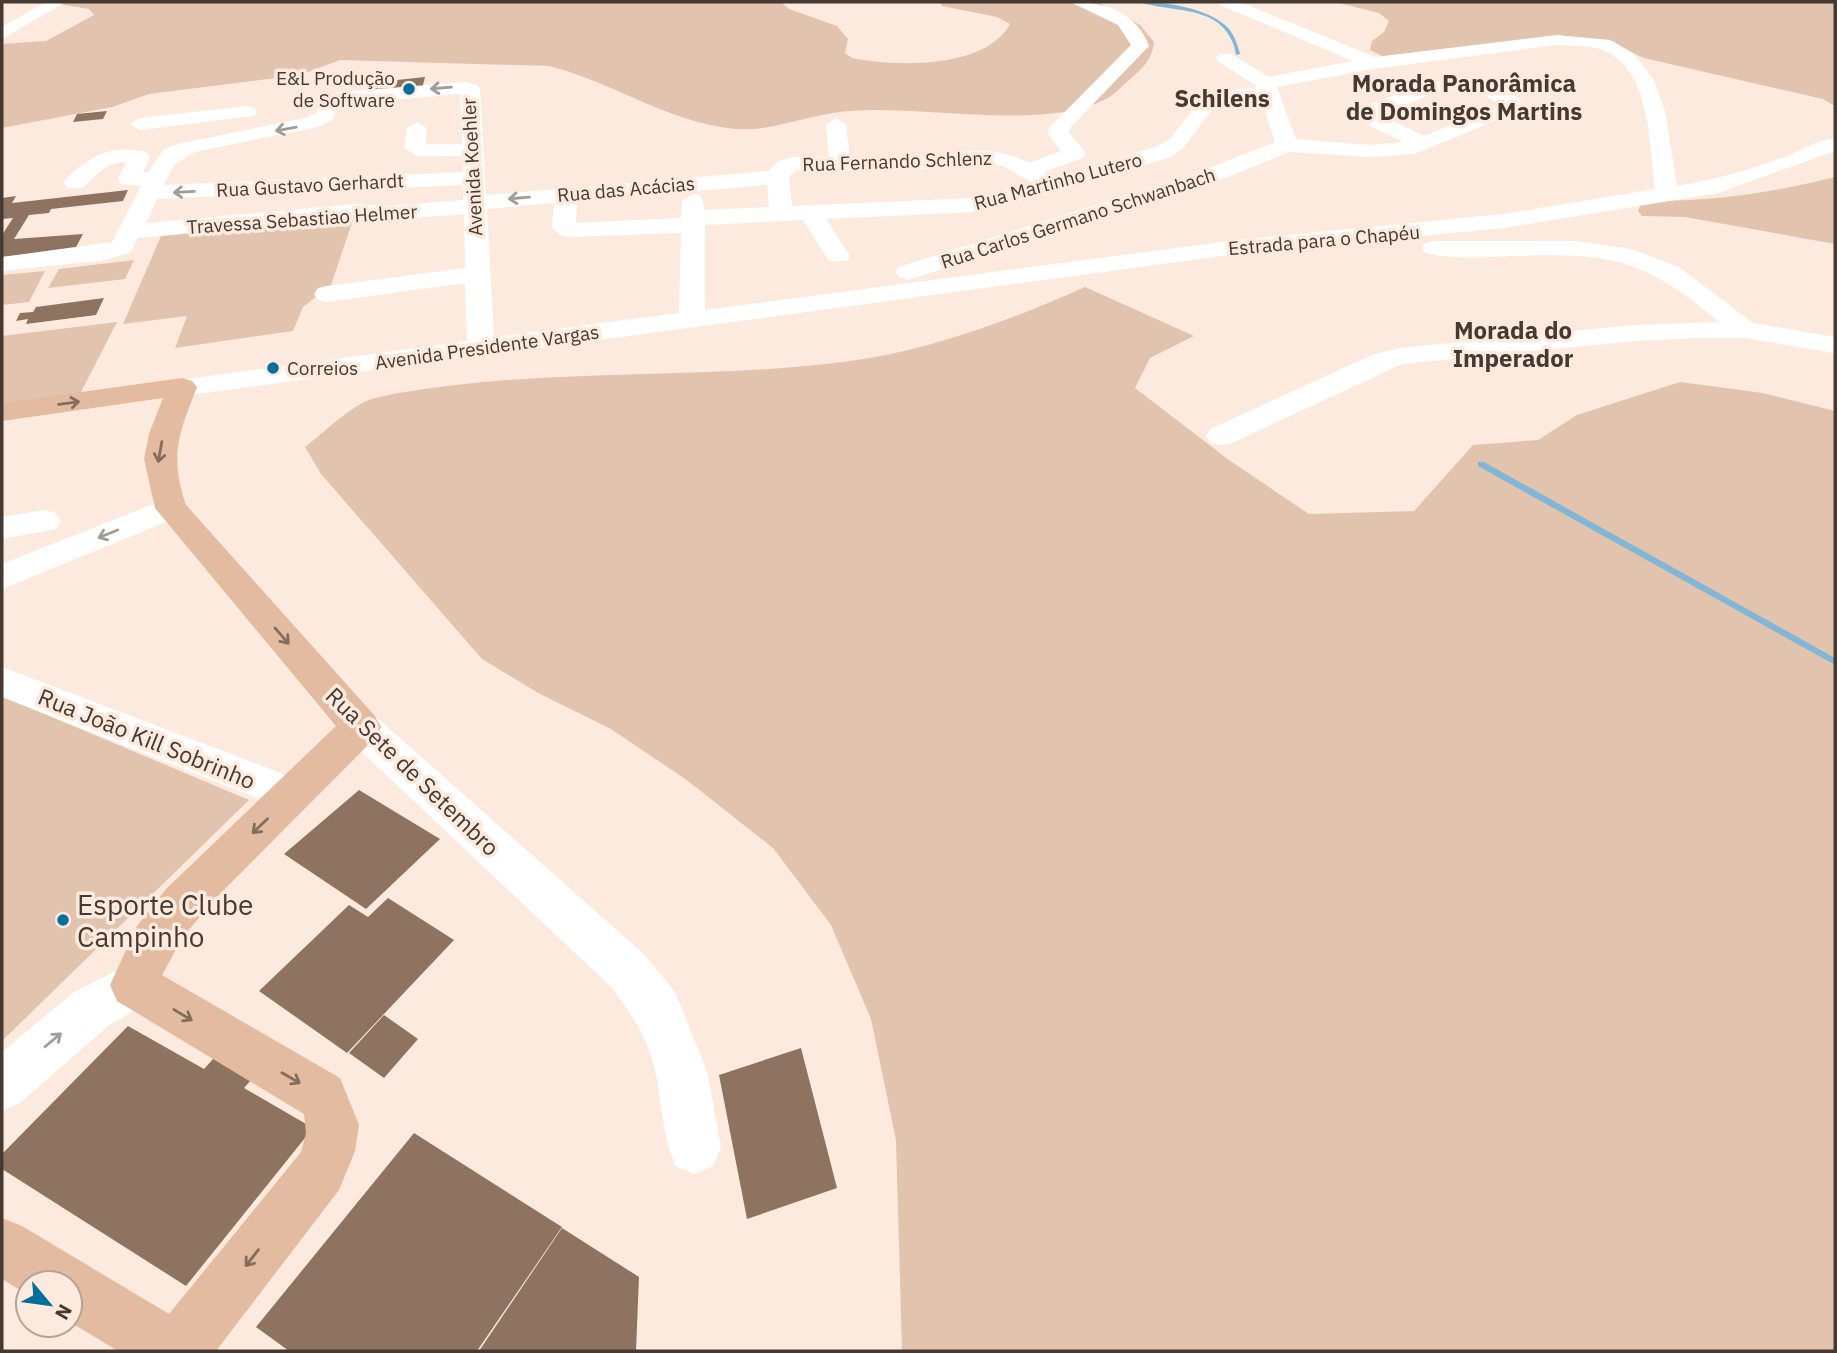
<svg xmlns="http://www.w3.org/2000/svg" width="1837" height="1353" viewBox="0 0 1837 1353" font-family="'IBM Plex Sans',sans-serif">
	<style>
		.green { fill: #e2c3ae }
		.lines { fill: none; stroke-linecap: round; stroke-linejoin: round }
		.stream { fill: #81b6d7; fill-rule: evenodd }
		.building { fill: #8e7361 }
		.minor { fill: #fff; fill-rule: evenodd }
		.major { fill: #e3bba0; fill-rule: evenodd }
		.oneway { stroke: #a29c98 }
		.oneway2 { stroke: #846d5d }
		.poi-dot { fill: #066e9b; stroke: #fdeade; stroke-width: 2.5 }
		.labels { text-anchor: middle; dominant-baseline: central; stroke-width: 7; stroke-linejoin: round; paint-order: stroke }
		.far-poi-label { font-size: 19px; fill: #453931; stroke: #fdeade; text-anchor: end }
		.far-street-label { font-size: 19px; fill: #453931; stroke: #fdeade }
		.street-label { font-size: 23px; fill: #453931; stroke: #fdeade }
		.far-district-label { font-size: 24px; font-weight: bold; fill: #453931; stroke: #fdeade }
		.near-poi-label { font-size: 28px; fill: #453931; stroke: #fdeade; text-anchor: start }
	</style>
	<rect width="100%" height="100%" fill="#fdeade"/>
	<path class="green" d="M47,2H781L789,9L837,26L848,39L845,53L852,58C895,67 986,69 1010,24L997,17L942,6L939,2H1097L1140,25L1154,42C1152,60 1142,69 1129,80C1121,87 1113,96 1104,100C1040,131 923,105 850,111C812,113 773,132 735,129C667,122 613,82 549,66L340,60L300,75L149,94L112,107L2,128V44L46,41L94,15L89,9Z
		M1335,2H1835V106L1823,99L1644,58L1615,45L1614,41L1384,57L1370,50L1372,41L1384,32L1389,21L1379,13Z
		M1835,177V244L1685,217L1642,216L1638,211L1642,201C1709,202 1771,193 1835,177Z
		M354,217L331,285L303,307L293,331L175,348L187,316L123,324L161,236Z
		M134,260L125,279L48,288L59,269Z
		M45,271L29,302L2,305V275Z
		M1085,287L1194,336L1150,358L1135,388L1229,460L1309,514L1414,511L1473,445L1538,440L1577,415L1680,382L1763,393L1835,411V1351H902L896,1140L871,1019L831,925L773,848L688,781L611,729L540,694L482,659L321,474L305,447C322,434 350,407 369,400C397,391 454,385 484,382C603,371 724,377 843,362C926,352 1009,321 1085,287Z
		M117,322L79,396L2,406V336Z
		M2,696L249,800L2,1041Z"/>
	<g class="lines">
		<path class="stream" d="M1139,2C1163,1 1206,8 1225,25C1234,33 1237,43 1240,54L1236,55C1235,50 1234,44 1231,39C1215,5 1168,12 1139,2Z
			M1478,462H1484L1835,658V665L1478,466Z"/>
	</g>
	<path class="building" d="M425,77L422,89L367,91L369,83Z
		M107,111L103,119L73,122L77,114Z
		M128,190L123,201L51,209L49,213L29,215L14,239L83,234L75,249L2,257V235L13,218L2,219V198L16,196L12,203Z
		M104,298L96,315L26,324L28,319L16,321L20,313L33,312L36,307Z
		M359,790L440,839L366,909L284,854Z
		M388,898L454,940L347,1053L259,991L349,905L368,917Z
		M384,1015L418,1039L384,1078L349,1053Z
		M128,1026L204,1069L214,1058L252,1079L244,1088L313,1128L186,1286L2,1169V1154Z
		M801,1048L837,1188L747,1219L719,1075Z
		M414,1133L562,1227L477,1351H289L256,1327Z
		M562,1228L639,1277L636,1351H479Z"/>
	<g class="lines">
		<path class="minor" d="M46,2H66L2,39V27Z
			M1070,2C1103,1 1137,12 1149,46L1069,129V133L1086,153L1083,158L1044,172L1055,178L1155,147L1170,139L1205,93L1258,87L1219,62L1216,58L1219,54H1231L1269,77L1353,61L1220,5L1218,2H1240L1375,57L1557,35L1610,40L1633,53L1654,80L1665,111L1677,186C1714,180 1749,170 1784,157C1802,151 1816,139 1835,139V151L1718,193L1504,228L1237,254L182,396L172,393L167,387L172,381L467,341L465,283L327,302L318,300L314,294L318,288L327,286L465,268L464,214L389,220L355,218L138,238L131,252L106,260L2,271V257L112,242L141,186L121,184L118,179L126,162C107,162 95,175 83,188H67L64,183L67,178C90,155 113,144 147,152L150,157L143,172H148L164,149L182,143L305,118L316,113L322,99L339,92L465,82L477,85L480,89L486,195L769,171C780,152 810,157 829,157L826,124L836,118L846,124L850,157C868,157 887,158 905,157C946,156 991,141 1029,163L1061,151L1048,134L1049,128L1131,45L1118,25ZM1557,45C1570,46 1588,45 1600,49C1652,67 1649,145 1655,189L1504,214L1237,240L705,310V225L803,220L829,261H847L850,256L826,219L975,212L1061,191L1171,157L1184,147L1218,102L1261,98L1275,142L1194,174L899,267L895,272L899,277L908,280L1210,184L1289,152L1371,157L1414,154L1514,113L1523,105C1486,54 1411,88 1367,106L1359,115L1370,126L1403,142L1371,145L1296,139L1277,87L1373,69ZM1460,89L1488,97L1500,105L1424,136L1381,115L1434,93ZM460,94L462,144H426L427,128L417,122L407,128L404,148L418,156H462L463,172L164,185L174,165L195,152L318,127L332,120L338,106L343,104ZM989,163L1003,166L1034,184L975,198L792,206L789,177L796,171H906ZM463,185V200L389,206L355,204L146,223L157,199ZM767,185L769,207L705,210L701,196L693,194L682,201L681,218L576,223L577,201ZM554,203L552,227L560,235L568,237L681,233L679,313L494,337L487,209Z
			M247,106L254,108L257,112L254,116L140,130L130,124L140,118Z
			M1434,241H1576L1631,249L1679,267L1753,323L1835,337V353L1745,338H1696L1634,341L1402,364L1232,443L1221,445L1210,443L1206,436L1210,429L1372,355L1400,348L1634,325L1719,322C1642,257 1610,253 1511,256C1483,257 1453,260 1425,253L1422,248L1425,243Z
			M171,497L183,501L187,508L183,515L2,589V564Z
			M44,510L56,513L61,521L56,529L2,539V517Z
			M2,667L307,783L313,795L307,807L292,812L2,697Z
			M361,711L375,716L645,955L675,992L707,1071L721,1147L713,1166L694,1174L675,1166C663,1137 662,1105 656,1074C649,1040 632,1014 611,987L347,738L341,727L347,716Z
			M134,962L151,969L158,985L151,1001L108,1026L20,1103L2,1111V1052L74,992Z"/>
		<path class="major" d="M182,378L192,381L197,387C179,433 169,456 186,505L375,716L381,727L375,738L214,900L183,937L162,975L340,1078L359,1125L355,1151L339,1190L216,1351H118L70,1322V1283H28V1295L2,1279V1218L22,1226L169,1314L301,1152L306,1133L304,1114L117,1001L110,985L137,926L166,889L336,726L155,508L144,459L149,434L163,398L2,421V403Z"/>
	</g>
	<defs><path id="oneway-shaft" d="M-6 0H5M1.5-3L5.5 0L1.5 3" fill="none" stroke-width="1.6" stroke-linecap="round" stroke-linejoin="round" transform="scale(1.75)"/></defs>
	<g class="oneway">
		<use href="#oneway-shaft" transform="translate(441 88) rotate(175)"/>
		<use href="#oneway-shaft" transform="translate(286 129) rotate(170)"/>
		<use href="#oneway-shaft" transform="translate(184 192) rotate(177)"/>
		<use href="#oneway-shaft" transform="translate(519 198) rotate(175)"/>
		<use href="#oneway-shaft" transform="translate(108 534) rotate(158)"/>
		<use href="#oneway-shaft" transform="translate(53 1040) rotate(-40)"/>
	</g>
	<g class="oneway2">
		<use href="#oneway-shaft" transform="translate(69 403) rotate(-8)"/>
		<use href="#oneway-shaft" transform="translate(160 452) rotate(100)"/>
		<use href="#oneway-shaft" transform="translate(282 636) rotate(49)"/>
		<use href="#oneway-shaft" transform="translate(260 826) rotate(136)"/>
		<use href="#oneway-shaft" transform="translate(183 1015) rotate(31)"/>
		<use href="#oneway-shaft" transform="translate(291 1078) rotate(30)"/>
		<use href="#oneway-shaft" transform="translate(252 1258) rotate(128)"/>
	</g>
	<g class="poi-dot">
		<circle cx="409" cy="89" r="7"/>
		<circle cx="273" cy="368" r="7"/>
		<circle cx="63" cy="920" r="7"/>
	</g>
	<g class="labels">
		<g class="far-poi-label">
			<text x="395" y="78">E&amp;L Produção<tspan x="395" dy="22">de Software</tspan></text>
			<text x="287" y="368" text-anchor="start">Correios</text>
		</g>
		<g class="far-street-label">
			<text transform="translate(897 161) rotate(-2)">Rua Fernando Schlenz</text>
			<text transform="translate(472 167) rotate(-93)">Avenida Koehler</text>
			<text transform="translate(1058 181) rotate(-15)">Rua Martinho Lutero</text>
			<text transform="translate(310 185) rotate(-3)">Rua Gustavo Gerhardt</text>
			<text transform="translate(626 189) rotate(-5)">Rua das Acácias</text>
			<text transform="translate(1078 218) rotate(-18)">Rua Carlos Germano Schwanbach</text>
			<text transform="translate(302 219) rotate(-4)">Travessa Sebastiao Helmer</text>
			<text transform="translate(1324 240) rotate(-5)">Estrada para o Chapéu</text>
			<text transform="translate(487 347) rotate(-8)">Avenida Presidente Vargas</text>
		</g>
		<g class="street-label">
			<text transform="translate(147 738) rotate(22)">Rua João Kill Sobrinho</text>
			<text transform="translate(413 771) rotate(44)">Rua Sete de Setembro</text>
		</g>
		<g class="far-district-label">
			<text x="1464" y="83">Morada Panorâmica<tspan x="1464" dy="28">de Domingos Martins</tspan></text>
			<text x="1222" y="98">Schilens</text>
			<text x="1513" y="330">Morada do<tspan x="1513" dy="28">Imperador</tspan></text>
		</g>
		<g class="near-poi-label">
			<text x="77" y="904">Esporte Clube<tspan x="77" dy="32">Campinho</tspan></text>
		</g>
	</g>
	<rect width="1837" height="1353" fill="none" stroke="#453931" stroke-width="7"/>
	<g transform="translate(49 1304) rotate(119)"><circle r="33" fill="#fdeade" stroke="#b3a399" stroke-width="2"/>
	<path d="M0-5L12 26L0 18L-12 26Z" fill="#066e9b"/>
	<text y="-10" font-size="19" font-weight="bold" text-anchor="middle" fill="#453931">N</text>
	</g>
</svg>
